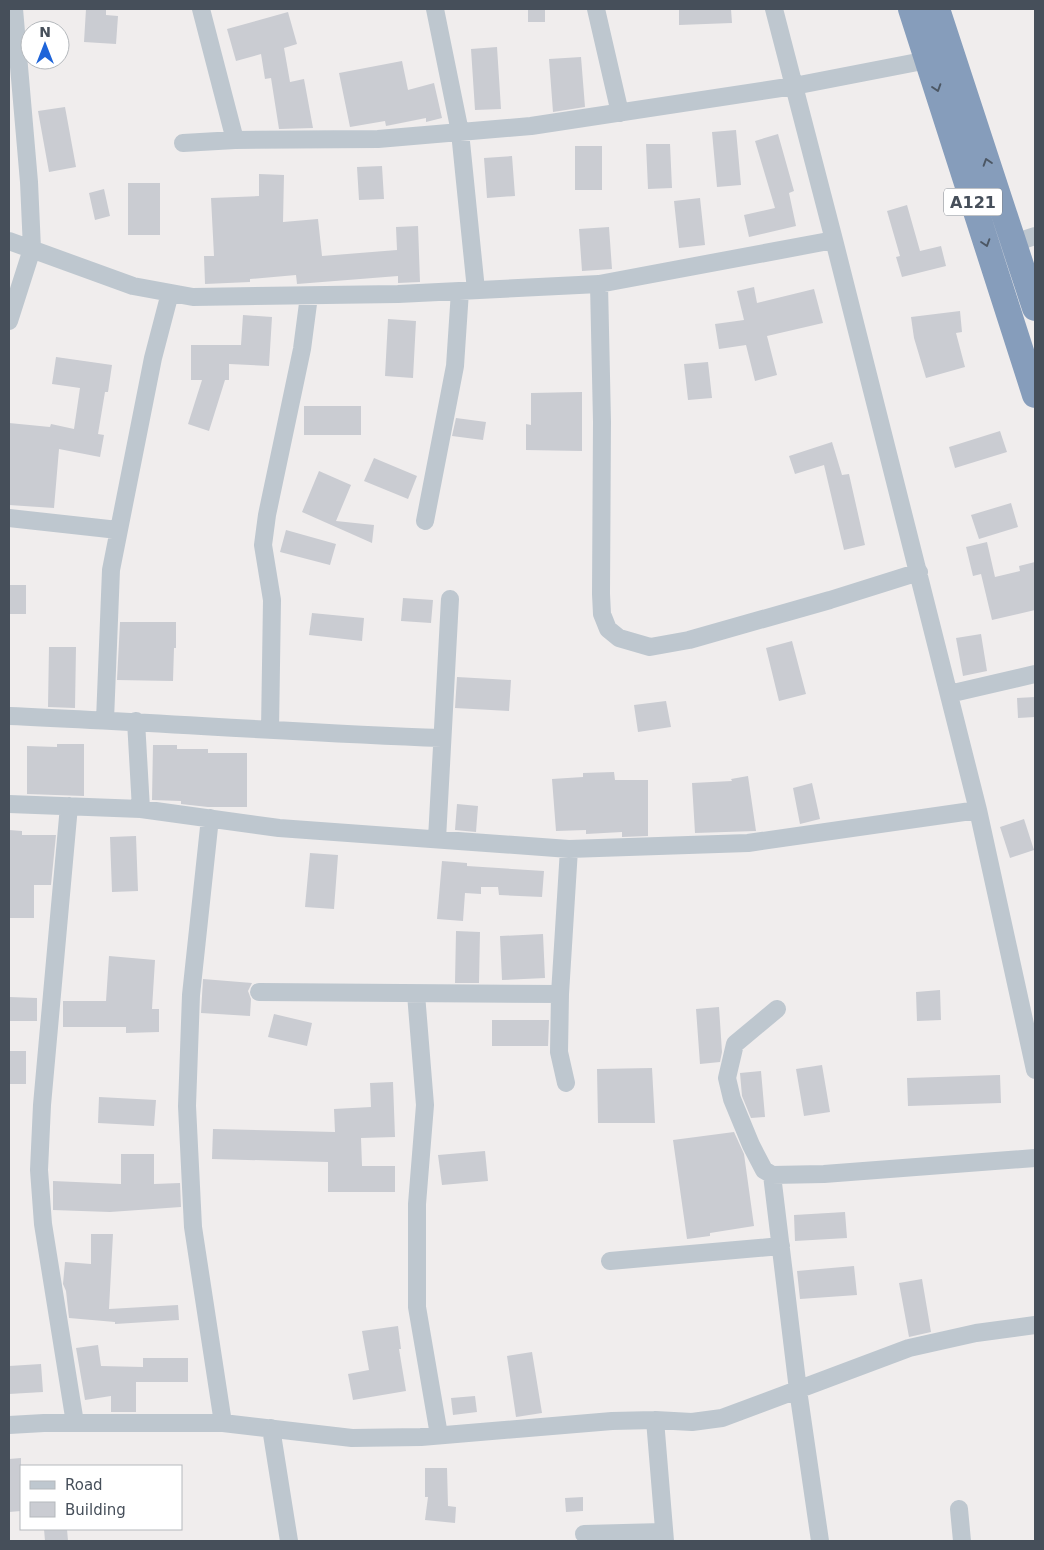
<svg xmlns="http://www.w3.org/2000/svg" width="1044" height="1550" viewBox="0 0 1044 1550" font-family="'DejaVu Sans',sans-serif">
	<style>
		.building { fill: #caccd2 }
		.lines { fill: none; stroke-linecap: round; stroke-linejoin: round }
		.minor { stroke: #bec7cf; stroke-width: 18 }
		.highway { stroke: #869dbb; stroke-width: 26 }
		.oneway { stroke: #4c5764 }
		.labels { text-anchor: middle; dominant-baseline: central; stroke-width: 5; stroke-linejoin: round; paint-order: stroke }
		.shield { fill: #fff; stroke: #7e848c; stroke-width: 1 }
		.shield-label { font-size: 16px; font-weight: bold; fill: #464f5a }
	</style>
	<rect width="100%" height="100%" fill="#f0eded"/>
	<path class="building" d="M86,9H106V15L118,16L116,44L84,42Z
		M528,9H545V22H528Z
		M679,9H731L732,23L679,25Z
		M288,12L297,44L284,48L290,82L304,79L313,128L279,129L271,78L265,79L261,54L236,61L227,29Z
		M497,47L501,109L475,110L471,49Z
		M581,57L585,107L553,112L549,59Z
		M402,61L408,90L434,83L442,118L426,122V118L386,126L385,121L350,127L339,73Z
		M65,107L76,167L49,172L38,111Z
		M736,130L741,185L717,187L712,132Z
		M778,134L794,191L789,193L796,226L749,237L744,215L775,208L755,141Z
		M646,144H670L672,188L648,189Z
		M575,146H602V190H575Z
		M512,156L515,196L487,198L484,158Z
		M382,166L384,199L359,200L357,167Z
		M259,174L284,175L283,222L318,219L322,256L397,250L396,227L418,226L420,282L398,283V276L297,284L296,275L250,279V282L205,284L204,256H214L211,198L259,196Z
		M128,183H160V235H128Z
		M104,189L110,216L95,220L89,193Z
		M700,198L705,245L679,248L674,201Z
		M907,205L920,251L941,246L946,266L902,277L896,257L900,256L887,211Z
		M609,227L612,269L582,271L579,229Z
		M754,287L757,303L814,289L823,323L767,336L777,375L755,381L746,345L719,349L715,324L744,320L737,291Z
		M960,311L962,332L956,333L965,367L926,378L914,338L911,317Z
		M243,315L272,317L269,366L229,364V380H225L209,431L188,424L202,380H191V345H241Z
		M388,319L416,321L413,378L385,376Z
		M56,357L112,365L108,392H105L98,434L104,435L100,457L59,449L54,508L9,505V423L50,427L51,424L74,429L80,388L52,384Z
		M708,362L712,398L688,400L684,364Z
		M582,392V451L526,450V424L531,425V393Z
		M304,406H361V435H304Z
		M456,418L486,422L483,440L452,436Z
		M1000,431L1007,452L955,468L949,447Z
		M832,442L842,475L849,474L865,545L844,550L824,465L795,474L789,456Z
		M374,458L417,476L408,499L364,481Z
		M319,471L351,485L336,521L374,525L372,543L302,512Z
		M1011,503L1018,527L979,539L971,515Z
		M286,530L336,544L330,565L280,552Z
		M987,542L995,577L1020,571L1019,566L1035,562V610L992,620L981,574L973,576L966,547Z
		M9,585H26V614H9Z
		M403,598L433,600L431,623L401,621Z
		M312,613L364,618L362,641L309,635Z
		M120,622H176V648H174L173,681L117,680Z
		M981,634L987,671L963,676L956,638Z
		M792,641L806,694L779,701L766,648Z
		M49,647H76L75,708L48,707Z
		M457,677L511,680L509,711L455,708Z
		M1035,697V717L1018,718L1017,698Z
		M666,701L671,727L638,732L634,705Z
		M57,744H84V796L27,794V746L57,747Z
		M153,745H177V749H208V753H247V807H208L181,804V801L152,800Z
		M614,772L615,780H648V836L622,837V832L586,834V830L556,831L552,779L583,777V773Z
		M748,776L756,831L695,833L692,783L732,781L731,779Z
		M812,783L820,819L800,824L793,788Z
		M457,804L478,806L476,832L455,830Z
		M1024,819L1034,850L1010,858L1000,827Z
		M9,830L22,831V835H56L51,885H34V918H9Z
		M136,836L138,891L112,892L110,837Z
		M310,853L338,855L334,909L305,907Z
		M442,861L467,863V866L544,871L542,897L499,895L498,887H481V894L465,893L463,921L437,919Z
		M456,931L480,932L479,983H455Z
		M543,934L545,978L502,980L500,936Z
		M109,956L155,960L152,1009H159V1032L126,1033V1027H63V1001H106Z
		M203,979L252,983L248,991L251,999L250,1016L201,1013Z
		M940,990L941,1020L917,1021L916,992Z
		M9,997L37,998V1021H9Z
		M719,1007L722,1052L720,1062L700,1064L696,1009Z
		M274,1014L312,1023L307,1046L268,1037Z
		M492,1020H549L548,1046H492Z
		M9,1051H26V1084H9Z
		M822,1065L830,1112L804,1116L796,1069Z
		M652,1068L655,1123H598L597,1069Z
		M761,1071L765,1117L751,1118L742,1096L740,1073Z
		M1000,1075L1001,1103L908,1106L907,1078Z
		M393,1082L395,1137L361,1138L362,1166H395V1192H328V1162L212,1159L213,1129L335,1132L334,1109L371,1107L370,1083Z
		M99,1097L156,1100L154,1126L98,1123Z
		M734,1132L744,1154L754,1226L710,1233V1236L687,1239L673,1140Z
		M485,1151L488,1181L442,1185L438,1155Z
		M121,1154H154V1184L180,1183L181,1207L110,1212L53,1210V1181L121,1184Z
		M845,1212L847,1238L795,1241L794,1215Z
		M91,1234H113L109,1309L178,1305L179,1320L115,1324V1322L69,1318L66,1291L63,1284L65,1262L91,1264Z
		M854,1266L857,1295L800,1299L797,1271Z
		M922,1279L931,1332L909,1337L899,1283Z
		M398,1326L401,1349H399L406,1391L353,1400L348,1374L369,1370L362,1331Z
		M98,1345L101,1366L143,1367V1358H188V1382H136V1412H111V1396L85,1400L76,1348Z
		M532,1352L542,1413L516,1417L507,1356Z
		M41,1364L43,1392L9,1394V1366Z
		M475,1396L477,1412L453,1415L451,1398Z
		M21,1458V1511L9,1512V1459Z
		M425,1468H447L448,1506L456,1507L455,1523L425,1520L428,1497H425Z
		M583,1497V1511L566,1512L565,1498Z
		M44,1529H67L68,1541H45Z"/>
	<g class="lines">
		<path class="minor" d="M201,9L235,140
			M435,9L460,132L476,290
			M596,9L620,113
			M774,9L834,240L978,810L1035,1070
			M183,143L235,140L378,139L531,126L794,86L928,60
			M9,241L133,286L193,297L398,294L599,284L834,240
			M1014,243L1035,236
			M599,284L602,422L601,594L602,614L608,629L619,638L650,647L689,640L830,600L919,572
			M9,321L32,249L29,182L14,9
			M9,518L118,530
			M425,521L455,366L460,291
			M949,694L1035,674
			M9,716C153,722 298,733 442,738
			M105,720L111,570L153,358L170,293
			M136,721L141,809
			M270,730L272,600L263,545L267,515L302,349L309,296
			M9,804L141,809L279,828L569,849L748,843L978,810
			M69,806L42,1105L39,1170L43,1224L75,1423
			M210,818L191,995L187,1106L193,1227L223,1423
			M437,839L450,599
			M259,992L560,994
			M416,994L425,1105L417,1204V1307L439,1435
			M777,1009L735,1044L727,1078L732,1099L751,1145L764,1170L772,1175L824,1174L1035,1158
			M566,1083L559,1052L560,994L569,849
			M772,1175L798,1390L820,1541
			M610,1261L781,1246
			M655,1420L665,1541
			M9,1425L44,1423H223L352,1438L421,1437L612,1421L655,1420L692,1422L722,1418L909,1348L976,1333L1035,1325
			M271,1428L289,1541
			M959,1509L962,1541
			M584,1534L663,1532"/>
		<path class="highway" d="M911,9L1035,395
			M937,9L1035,308"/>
	</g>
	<defs><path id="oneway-chevron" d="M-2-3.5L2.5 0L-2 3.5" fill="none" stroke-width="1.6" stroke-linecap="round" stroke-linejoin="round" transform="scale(1.25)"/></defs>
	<g class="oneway">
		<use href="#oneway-chevron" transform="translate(937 88) rotate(72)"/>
		<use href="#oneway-chevron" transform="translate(987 162) rotate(-108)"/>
		<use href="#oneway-chevron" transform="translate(986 243) rotate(72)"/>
	</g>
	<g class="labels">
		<rect class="shield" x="944" y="188.5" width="58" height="27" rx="4"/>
		<g class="shield-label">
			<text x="973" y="202">A121</text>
		</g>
	</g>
	<rect width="1044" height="1550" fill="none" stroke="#464f5a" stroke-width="20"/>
	<rect x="20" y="1465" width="162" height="65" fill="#ffffff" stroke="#b5b9bd"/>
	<rect x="30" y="1481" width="25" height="8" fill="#bec7cf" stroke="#b5b9bd"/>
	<text x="65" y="1490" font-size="15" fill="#464f5a">Road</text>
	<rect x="30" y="1502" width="25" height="15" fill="#caccd2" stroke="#b5b9bd"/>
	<text x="65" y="1515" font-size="15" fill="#464f5a">Building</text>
	<g transform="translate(45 45)"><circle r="24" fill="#ffffff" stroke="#b5b9bd"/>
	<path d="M0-4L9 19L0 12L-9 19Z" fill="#1e64d9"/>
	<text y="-8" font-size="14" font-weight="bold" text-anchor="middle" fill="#464f5a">N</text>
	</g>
</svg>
